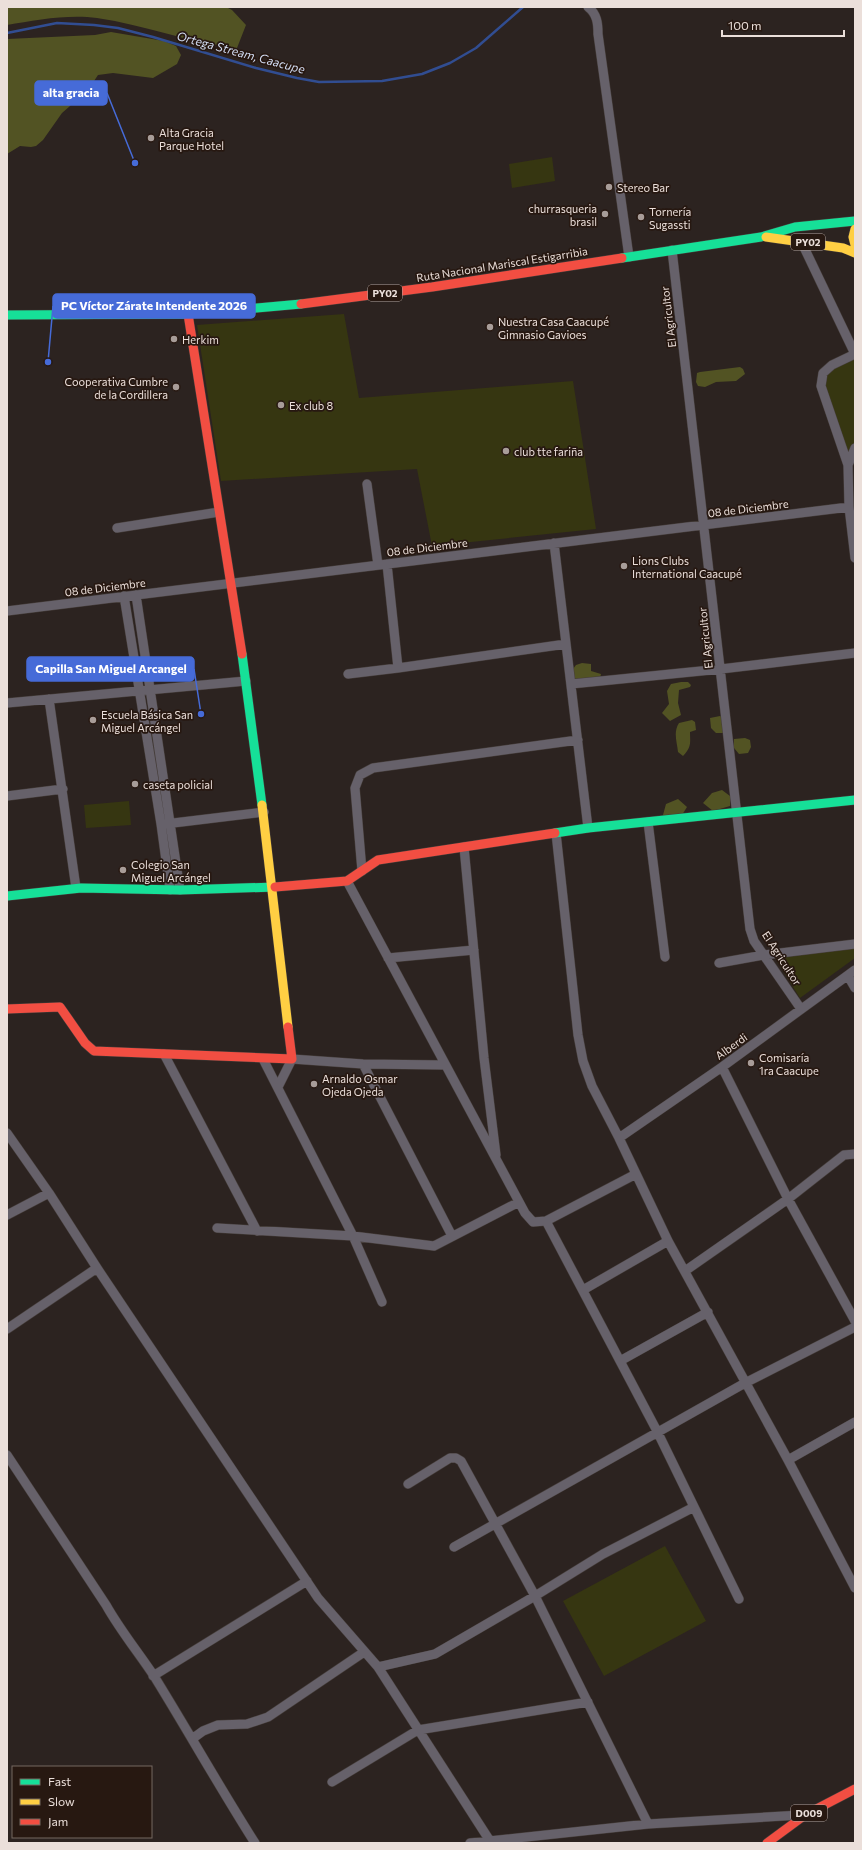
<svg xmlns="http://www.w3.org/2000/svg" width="862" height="1850" viewBox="0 0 862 1850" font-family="Commissioner,sans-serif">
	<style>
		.green { fill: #363611 }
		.forest { fill: #525323 }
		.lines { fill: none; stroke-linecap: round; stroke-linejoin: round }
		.stream { stroke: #314d91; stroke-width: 2.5 }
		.street-casing { stroke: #463e3b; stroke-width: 10 }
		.fast-casing { stroke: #463e3b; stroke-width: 10 }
		.slow-casing { stroke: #463e3b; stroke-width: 10 }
		.jam-casing { stroke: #463e3b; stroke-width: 10 }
		.street { stroke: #66616a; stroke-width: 9 }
		.fast { stroke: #16e098; stroke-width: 9 }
		.slow { stroke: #ffcf43; stroke-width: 9 }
		.jam { stroke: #f24e42; stroke-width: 9 }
		.poi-dot { fill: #a89d99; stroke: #271811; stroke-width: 1.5 }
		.labels { text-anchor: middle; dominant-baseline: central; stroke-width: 3.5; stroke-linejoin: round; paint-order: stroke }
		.shield { fill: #271811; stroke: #b0a39e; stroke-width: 1 }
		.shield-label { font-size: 10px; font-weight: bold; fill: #ebdfda }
		.poi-label { font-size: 11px; fill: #ebdfda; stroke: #271811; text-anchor: start }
		.street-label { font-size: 11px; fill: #ebdfda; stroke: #271811 }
		.water-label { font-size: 12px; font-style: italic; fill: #d1dbf1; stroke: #271811 }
		.leader { fill: none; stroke: #466bd8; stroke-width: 1.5 }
		.callout-dot { fill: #466bd8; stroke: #271811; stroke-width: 1.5 }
		.callout { fill: #466bd8; stroke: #466bd8; stroke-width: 1.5 }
		.callout-label { font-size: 12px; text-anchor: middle; font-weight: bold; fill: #fff }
	</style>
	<rect width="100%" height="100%" fill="#2c2320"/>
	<path class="green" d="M552,157L555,181L512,188L509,164Z
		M344,314L359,398L573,381L596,529L432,546L417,469L221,481L197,325Z
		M855,354V448L848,465L821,386L823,373Z
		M129,801L131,825L86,828L84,805Z
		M855,948V958L800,998L775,958Z
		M665,1546L706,1621L604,1676L563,1601Z"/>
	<path class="forest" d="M7,7H226L232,10L246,25L237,48C190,43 145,25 97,18C69,14 35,20 7,25Z
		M111,32L164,41L176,46L181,55L177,64L153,78L113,73L98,75L90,87L78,96L70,106L62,113L43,140L36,146L31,147L20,146L7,154V39L95,35Z
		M740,367L743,369L745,374L736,381L716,382L705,387L698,386L696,382L697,373L700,372Z
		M582,663L591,664V671L601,674L600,678L575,679L573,678V669L576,665Z
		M681,682H688L691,685L690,687L679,690L678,703L681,715L670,721L662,713L669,704L667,691L671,684Z
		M720,716L725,718L726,733H716L711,728L710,718Z
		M692,720L695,722L696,730L690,732C690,742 692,747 683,756L678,752C677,742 673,732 679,723Z
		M745,738L750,740L751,747L748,753L739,754L734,748V739Z
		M722,790L730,796V806L713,811L703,803L712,793Z
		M678,799L687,807L682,815H663L666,804Z"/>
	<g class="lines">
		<path class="stream" d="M7,33L57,23L94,25L118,28L153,37L256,68L297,78L319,82L382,81L422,74L450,63L476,48L523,7"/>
		<g class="street-casing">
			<path id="street" d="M588,7C597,14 598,23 598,34L629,257
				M801,241L855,354
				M672,250L750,929L754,941L801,1009
				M855,448L848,465L849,507L855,558
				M848,465L821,386L823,373L832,365L855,354
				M367,484L378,565
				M117,528L219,512
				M554,543L588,828
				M387,564L398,668L566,644
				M136,595L180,890
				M124,596L161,824L170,890
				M7,611L849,507
				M348,674L398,668
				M571,684L721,669L855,653
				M49,699L76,888
				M7,703L246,681
				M7,796L63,789
				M648,822L665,957
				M165,824L264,812
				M556,833L578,1035L583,1061L592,1086L619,1138L668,1241L788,1460L855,1588
				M464,847L484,1058L496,1155
				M362,871L355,788L360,775L373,768L578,740
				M347,881L525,1213L533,1222L546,1221L636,1174
				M388,958L474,950
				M719,963L764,955L855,944
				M848,976L855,988
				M164,1054L257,1231
				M263,1059L353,1236L382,1302
				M363,1064L452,1236
				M722,1067L788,1199L855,1321
				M278,1087L292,1059L363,1064L445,1065
				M7,1133L49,1193L97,1268L318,1598L378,1667L490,1841
				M619,1138L722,1067L855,970
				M7,1215L49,1193
				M546,1221L657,1431L739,1599
				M217,1228L353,1236L434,1246L519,1202
				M685,1271L788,1199L844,1155L855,1154
				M583,1290L668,1241
				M7,1329L97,1268
				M620,1361L708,1312
				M7,1455L106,1605C120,1630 138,1652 154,1676C188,1731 220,1788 255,1843
				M788,1460L855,1422
				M408,1484L450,1458H456L461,1461L535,1596L648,1824
				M454,1547L745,1383L855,1327
				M378,1667L435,1654L535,1596L603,1554L694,1507
				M153,1676L307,1581
				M192,1739L203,1731L218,1725L247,1724L268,1717L364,1652
				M332,1782L418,1730L588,1702
				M470,1843L648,1824L801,1815"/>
		</g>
		<g class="fast-casing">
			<path id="fast" d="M622,258L761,237L795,227L855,221
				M7,315L188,314L301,304
				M242,654L262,805
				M555,833L588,828L855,800
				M7,896L81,888L180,890L275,887"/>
		</g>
		<g class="slow-casing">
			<path id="slow" d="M855,229L853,237L855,245
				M766,237L843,248L855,253
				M262,805L288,1027"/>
		</g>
		<g class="jam-casing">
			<path id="jam" d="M301,304L432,287L622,258
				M188,314L242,654
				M275,887L347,881L378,860L555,833
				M7,1009L60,1007L85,1043L94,1051L292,1059L288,1027
				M767,1843L805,1815L855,1789"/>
		</g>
		<use href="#street" class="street"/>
		<use href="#fast" class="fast"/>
		<use href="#slow" class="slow"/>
		<use href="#jam" class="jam"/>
	</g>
	<g class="poi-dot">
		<circle cx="151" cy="138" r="4"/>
		<circle cx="609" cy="187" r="4"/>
		<circle cx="605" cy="214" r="4"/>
		<circle cx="641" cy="217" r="4"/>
		<circle cx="490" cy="327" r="4"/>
		<circle cx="174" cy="339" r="4"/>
		<circle cx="176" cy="387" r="4"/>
		<circle cx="281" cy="405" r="4"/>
		<circle cx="506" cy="451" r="4"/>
		<circle cx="624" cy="566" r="4"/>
		<circle cx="93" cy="720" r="4"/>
		<circle cx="135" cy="784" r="4"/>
		<circle cx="123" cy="870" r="4"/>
		<circle cx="751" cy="1063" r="4"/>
		<circle cx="314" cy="1084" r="4"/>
	</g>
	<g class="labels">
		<g class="shield">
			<rect x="791" y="234" width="34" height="16" rx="3"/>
			<rect x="368" y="285" width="34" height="16" rx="3"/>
			<rect x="791" y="1805" width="36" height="16" rx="3"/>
		</g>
		<g class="shield-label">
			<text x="808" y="242">PY02</text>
			<text x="385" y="293">PY02</text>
			<text x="809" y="1813">D009</text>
		</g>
		<g class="poi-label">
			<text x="159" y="132">Alta Gracia<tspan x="159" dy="13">Parque Hotel</tspan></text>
			<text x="617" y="187">Stereo Bar</text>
			<text x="597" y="208" text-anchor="end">churrasqueria<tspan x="597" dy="13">brasil</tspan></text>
			<text x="649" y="211">Tornería<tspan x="649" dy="13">Sugassti</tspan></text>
			<text x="498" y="321">Nuestra Casa Caacupé<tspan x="498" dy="13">Gimnasio Gavioes</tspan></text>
			<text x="182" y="339">Herkim</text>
			<text x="168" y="381" text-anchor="end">Cooperativa Cumbre<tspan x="168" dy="13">de la Cordillera</tspan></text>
			<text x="289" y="405">Ex club 8</text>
			<text x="514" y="451">club tte fariña</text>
			<text x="632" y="560">Lions Clubs<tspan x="632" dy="13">International Caacupé</tspan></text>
			<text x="101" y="714">Escuela Básica San<tspan x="101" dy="13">Miguel Arcángel</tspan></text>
			<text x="143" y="784">caseta policial</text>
			<text x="131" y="864">Colegio San<tspan x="131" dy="13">Miguel Arcángel</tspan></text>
			<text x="759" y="1057">Comisaría<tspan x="759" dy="13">1ra Caacupe</tspan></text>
			<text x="322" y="1078">Arnaldo Osmar<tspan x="322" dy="13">Ojeda Ojeda</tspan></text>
		</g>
		<g class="street-label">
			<text transform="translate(502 264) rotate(-9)">Ruta Nacional Mariscal Estigarribia</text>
			<text transform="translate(668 317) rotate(-97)">El Agricultor</text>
			<text transform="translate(748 508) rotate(-7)">08 de Diciembre</text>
			<text transform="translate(427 547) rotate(-7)">08 de Diciembre</text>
			<text transform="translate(105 587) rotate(-7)">08 de Diciembre</text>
			<text transform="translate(705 638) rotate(-96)">El Agricultor</text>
			<text transform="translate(782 958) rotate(57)">El Agricultor</text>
			<text transform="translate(731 1046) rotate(-36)">Alberdi</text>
		</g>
		<g class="water-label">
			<text transform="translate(241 52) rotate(15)">Ortega Stream, Caacupe</text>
		</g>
	</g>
	<path class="leader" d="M135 163L107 93M48 362L53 306M201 714L194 669"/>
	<g class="callout-dot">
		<circle cx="135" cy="163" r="4"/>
		<circle cx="48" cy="362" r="4"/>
		<circle cx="201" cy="714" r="4"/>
	</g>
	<g class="callout">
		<rect x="35" y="81" width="72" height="24" rx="4"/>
		<rect x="53" y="294" width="202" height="24" rx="4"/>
		<rect x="27" y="657" width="167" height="24" rx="4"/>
	</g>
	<g class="callout-label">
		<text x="71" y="97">alta gracia</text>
		<text x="154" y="310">PC Víctor Zárate Intendente 2026</text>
		<text x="111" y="673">Capilla San Miguel Arcangel</text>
	</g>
	<rect width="862" height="1850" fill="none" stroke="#ebdfda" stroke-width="16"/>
	<rect x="12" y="1766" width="140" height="72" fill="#271811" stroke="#756861"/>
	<rect x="20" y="1779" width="20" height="6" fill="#16e098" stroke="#756861"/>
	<text x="48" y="1786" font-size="12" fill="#ebdfda">Fast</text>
	<rect x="20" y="1799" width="20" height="6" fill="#ffcf43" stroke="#756861"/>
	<text x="48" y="1806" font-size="12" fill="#ebdfda">Slow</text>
	<rect x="20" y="1819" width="20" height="6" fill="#f24e42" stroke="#756861"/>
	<text x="48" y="1826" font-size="12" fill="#ebdfda">Jam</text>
	<path d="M722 30v6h122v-6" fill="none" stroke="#ebdfda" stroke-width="2"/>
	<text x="728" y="30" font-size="12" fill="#ebdfda" stroke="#271811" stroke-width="3" paint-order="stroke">100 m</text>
</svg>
